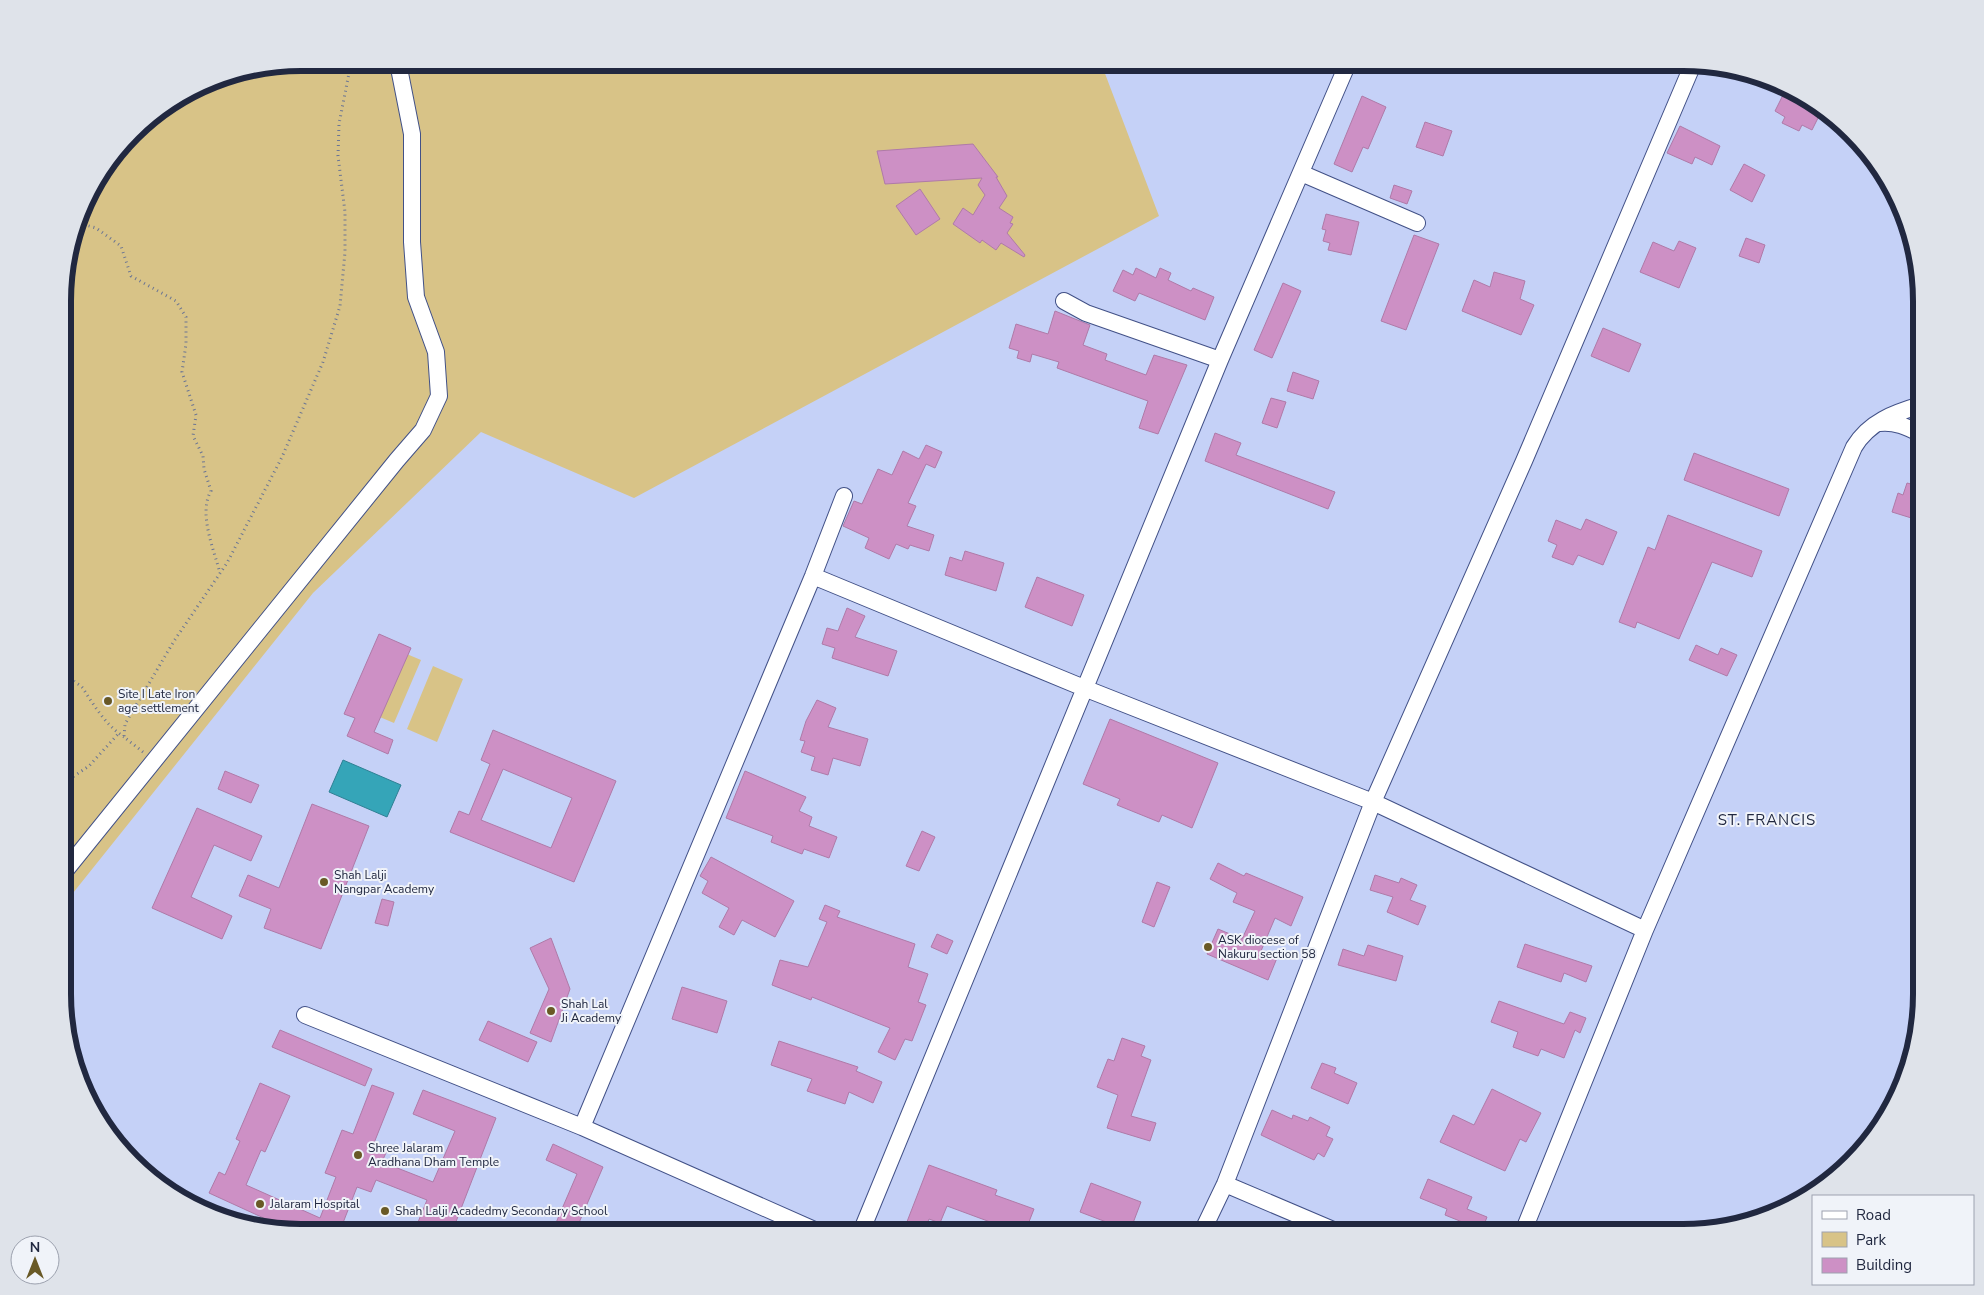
<svg xmlns="http://www.w3.org/2000/svg" width="1984" height="1295" viewBox="0 0 1984 1295" font-family="'Nunito Sans',sans-serif">
	<style>
		.green { fill: #d8c387 }
		.water { fill: #35a5b8; stroke: #2f8094 }
		.building { fill: #cd90c5; stroke: #af7aa8; fill-rule: evenodd }
		.lines { fill: none; stroke-linecap: round; stroke-linejoin: round }
		.street-casing { stroke: #425187; stroke-width: 18 }
		.path { stroke: #6b7593; stroke-width: 3; stroke-dasharray: 1 4; stroke-linecap: butt }
		.street { stroke: #fff; stroke-width: 16 }
		.poi-dot { fill: #695926; stroke: #f0f3f9; stroke-width: 2 }
		.labels { text-anchor: middle; dominant-baseline: central; stroke-width: 4; stroke-linejoin: round; paint-order: stroke }
		.poi-label { font-size: 12px; fill: #212840; stroke: #f0f3f9; text-anchor: start }
		.quarter-label { font-size: 15px; letter-spacing: 1px; fill: #212840; stroke: #f0f3f9 }
		.rim { fill: none; stroke: #212840; stroke-width: 6 }
	</style>
	<rect width="100%" height="100%" fill="#c5d1f7"/>
	<path class="green" d="M302,63H1101L1159,216L634,498L481,432L313,593L65,903V271L87,196L144,122L210,81Z
		M390,647L421,660L394,723L363,710Z
		M433,666L463,679L437,742L407,729Z"/>
	<path class="water" d="M343,760L401,785L387,817L329,792Z"/>
	<path class="building" d="M1786,89L1815,103L1822,110L1812,130L1802,125L1799,131L1782,123L1785,117L1775,111Z
		M1362,96L1386,107L1368,149L1363,147L1352,172L1334,164Z
		M1425,122L1452,131L1443,156L1416,147Z
		M1680,126L1720,146L1712,165L1695,157L1692,164L1667,153Z
		M973,144L998,177H996L1007,196L999,208L1013,217L1010,223L1013,224L1007,233L1025,255L1024,257L1001,243L996,250L982,240L980,243L953,224L963,208L973,215L985,195L978,185L982,178L885,184L877,151Z
		M1744,164L1765,175L1752,202L1730,190Z
		M1394,185L1412,191L1407,204L1390,198Z
		M920,189L940,219L916,235L896,206Z
		M1326,214L1359,222L1351,255L1328,250L1330,243L1323,241L1326,230L1322,229Z
		M1414,235L1439,244L1406,330L1381,321Z
		M1746,238L1765,245L1759,263L1739,256Z
		M1679,241L1696,248L1679,288L1640,272L1653,242L1674,251Z
		M1136,268L1156,278L1160,268L1171,273L1168,280L1191,291L1193,288L1214,297L1205,320L1139,293L1135,301L1113,291L1123,270L1133,275Z
		M1494,272L1525,281L1520,299L1534,305L1521,335L1462,311L1474,280L1490,287Z
		M1283,283L1301,291L1272,358L1254,350Z
		M1055,311L1090,325L1083,345L1107,354L1105,360L1146,375L1154,355L1187,365L1158,434L1139,428L1148,401L1057,368L1059,362L1032,354L1030,362L1017,358L1019,351L1009,348L1016,324L1048,334Z
		M1603,328L1641,344L1629,372L1591,356Z
		M1293,372L1319,381L1313,399L1287,391Z
		M1271,398L1286,402L1277,428L1262,423Z
		M1215,433L1241,443L1236,455L1335,492L1328,509L1205,461Z
		M926,445L942,452L935,468L926,464L908,503L916,506L907,526L934,535L929,551L910,545L908,549L896,544L889,559L865,548L869,538L843,526L854,501L862,504L878,469L892,475L903,451L919,459Z
		M1694,453L1789,489L1779,516L1684,480Z
		M1907,483L1919,486L1917,491L1921,492V521L1892,512L1898,493L1903,495Z
		M1668,515L1762,551L1752,577L1712,562L1679,639L1637,622L1635,628L1619,622L1648,547L1655,550Z
		M1586,519L1617,532L1603,565L1578,555L1573,565L1552,557L1557,545L1548,541L1556,520L1581,530Z
		M965,551L1004,563L996,591L945,575L950,557L962,561Z
		M1037,577L1084,595L1072,626L1025,607Z
		M847,608L865,616L855,637L897,651L888,676L832,658L835,648L822,644L827,628L838,631Z
		M379,634L411,648L374,732L393,740L388,754L347,736L355,718L344,714Z
		M1696,645L1718,655L1721,648L1737,655L1727,676L1689,660Z
		M817,700L836,708L828,727L868,739L860,766L833,758L828,775L811,770L815,757L801,752L805,741L800,740L806,721Z
		M1110,719L1218,763L1192,828L1162,815L1159,822L1117,805L1120,799L1083,784Z
		M493,730L616,781L574,882L450,832L459,811L469,815L490,764L481,760ZM503,769L572,798L551,848L481,820Z
		M225,771L259,785L251,803L218,789Z
		M745,771L806,797L799,811L812,817L809,826L837,837L829,858L804,849L802,854L771,842L773,836L726,818Z
		M312,804L369,826L321,949L264,928L271,909L239,896L248,875L279,888Z
		M197,808L262,836L251,861L214,845L191,897L232,916L222,939L152,908Z
		M922,831L935,837L919,871L906,866Z
		M711,857L794,901L775,937L742,920L734,935L719,927L729,908L702,893L708,881L700,876Z
		M1218,863L1244,876L1246,873L1303,897L1291,926L1275,918L1261,951L1277,958L1268,980L1207,954L1218,929L1242,939L1255,911L1233,902L1237,893L1210,879Z
		M1375,875L1399,883L1401,878L1417,885L1410,900L1426,906L1418,925L1387,912L1393,897L1370,890Z
		M1157,882L1170,887L1154,927L1142,922Z
		M382,899L394,902L388,926L375,923Z
		M825,905L840,911L837,917L915,944L908,967L928,974L918,1002L926,1005L912,1041L905,1039L895,1060L878,1052L890,1028L812,997L811,1000L772,985L780,960L808,967L827,922L819,919Z
		M937,934L953,941L947,954L931,947Z
		M551,938L570,989L551,1042L530,1033L549,989L530,948Z
		M1525,944L1592,966L1586,982L1564,973L1561,982L1517,967Z
		M1368,945L1403,956L1396,981L1338,965L1343,949L1364,956Z
		M682,987L727,1001L717,1033L672,1019Z
		M1499,1001L1564,1024L1570,1012L1586,1018L1580,1033L1575,1030L1564,1058L1541,1049L1538,1056L1513,1047L1518,1032L1491,1022Z
		M488,1021L537,1042L528,1062L479,1040Z
		M280,1030L372,1069L365,1086L272,1047Z
		M1122,1038L1145,1046L1141,1056L1151,1060L1131,1116L1156,1123L1150,1141L1107,1128L1118,1095L1097,1087L1108,1059L1114,1061Z
		M779,1041L858,1067L856,1071L882,1082L873,1103L849,1092L845,1104L807,1091L812,1079L771,1065Z
		M1322,1063L1336,1068L1334,1073L1357,1083L1348,1104L1311,1088Z
		M260,1083L290,1096L265,1152L261,1150L246,1185L320,1218L336,1177L325,1173L342,1130L353,1134L372,1085L394,1093L374,1143L388,1148L382,1162L433,1182L455,1131L413,1114L423,1090L496,1118L452,1232H414L427,1200L376,1180L371,1192L357,1187L341,1228L352,1232L292,1231L209,1193L219,1172L225,1175L240,1141L236,1139Z
		M1492,1089L1541,1113L1526,1142L1520,1139L1505,1171L1440,1142L1453,1115L1474,1125Z
		M1272,1110L1292,1119L1293,1115L1308,1121L1310,1117L1330,1127L1326,1136L1333,1139L1324,1157L1318,1153L1314,1160L1261,1135Z
		M553,1144L603,1167L575,1232H552L577,1174L546,1160Z
		M929,1165L997,1190L995,1195L1034,1209L1025,1232H990L993,1223L947,1206L940,1223L929,1219L924,1232H903Z
		M1428,1179L1472,1197L1467,1209L1487,1217L1482,1230L1445,1215L1447,1209L1420,1198Z
		M1091,1183L1141,1202L1130,1231L1080,1212Z"/>
	<g class="lines">
		<g class="street-casing">
			<path id="street" d="M1301,173L1417,223
				M1064,301L1086,313L1220,360
				M1879,423C1895,421 1907,427 1921,434
				M813,576L1084,688L1373,802L1524,461L1693,64
				M65,871L397,460L423,430L439,396L436,352L416,297L412,242V134L398,63
				M305,1015L582,1127
				M1225,1184L1338,1232
				M819,1232L582,1127L813,576L844,496
				M861,1232L1220,360L1348,63
				M1202,1232L1225,1184L1373,802L1645,930
				M1523,1232L1645,930L1854,447C1869,422 1894,413 1921,405"/>
		</g>
		<path class="path" d="M79,223L96,228L121,246L131,276L176,301L186,317V344L182,372L196,415L193,436L203,456L204,469L211,491C198,513 214,550 220,573
			M68,657C69,665 69,672 73,680C76,684 82,685 84,690C95,707 106,725 124,737
			M143,752L124,737L125,724L174,641L227,563L282,457L323,362L340,306L345,252V212L338,156L339,124L351,63
			M65,782L89,766L119,733"/>
		<use href="#street" class="street"/>
	</g>
	<g class="poi-dot">
		<circle cx="108" cy="701" r="5"/>
		<circle cx="324" cy="882" r="5"/>
		<circle cx="1208" cy="947" r="5"/>
		<circle cx="551" cy="1011" r="5"/>
		<circle cx="358" cy="1155" r="5"/>
		<circle cx="260" cy="1204" r="5"/>
		<circle cx="385" cy="1211" r="5"/>
	</g>
	<g class="labels">
		<g class="poi-label">
			<text x="118" y="694">Site I Late Iron<tspan x="118" dy="14">age settlement</tspan></text>
			<text x="334" y="875">Shah Lalji<tspan x="334" dy="14">Nangpar Academy</tspan></text>
			<text x="1218" y="940">ASK diocese of<tspan x="1218" dy="14">Nakuru section 58</tspan></text>
			<text x="561" y="1004">Shah Lal<tspan x="561" dy="14">Ji Academy</tspan></text>
			<text x="368" y="1148">Shree Jalaram<tspan x="368" dy="14">Aradhana Dham Temple</tspan></text>
			<text x="270" y="1204">Jalaram Hospital</text>
			<text x="395" y="1211">Shah Lalji Acadedmy Secondary School</text>
		</g>
		<g class="quarter-label">
			<text x="1767" y="820">ST. FRANCIS</text>
		</g>
	</g>
	<path d="M0 0H1984V1295H0ZM301 71H1683A230 230 0 0 1 1913 301V994A230 230 0 0 1 1683 1224H301A230 230 0 0 1 71 994V301A230 230 0 0 1 301 71Z" fill="#dfe3ea" fill-rule="evenodd"/>
	<path class="rim" d="M301 71H1683A230 230 0 0 1 1913 301V994A230 230 0 0 1 1683 1224H301A230 230 0 0 1 71 994V301A230 230 0 0 1 301 71Z"/>
	<rect x="1812" y="1195" width="162" height="90" fill="#f0f3f9" stroke="#9da2af"/>
	<rect x="1822" y="1211" width="25" height="8" fill="#ffffff" stroke="#9da2af"/>
	<text x="1856" y="1220" font-size="15" fill="#212840">Road</text>
	<rect x="1822" y="1232" width="25" height="15" fill="#d8c387" stroke="#9da2af"/>
	<text x="1856" y="1245" font-size="15" fill="#212840">Park</text>
	<rect x="1822" y="1258" width="25" height="15" fill="#cd90c5" stroke="#9da2af"/>
	<text x="1856" y="1270" font-size="15" fill="#212840">Building</text>
	<g transform="translate(35 1260)"><circle r="24" fill="#f0f3f9" stroke="#9da2af"/>
	<path d="M0-4L9 19L0 12L-9 19Z" fill="#695926"/>
	<text y="-8" font-size="14" font-weight="bold" text-anchor="middle" fill="#212840">N</text>
	</g>
</svg>
